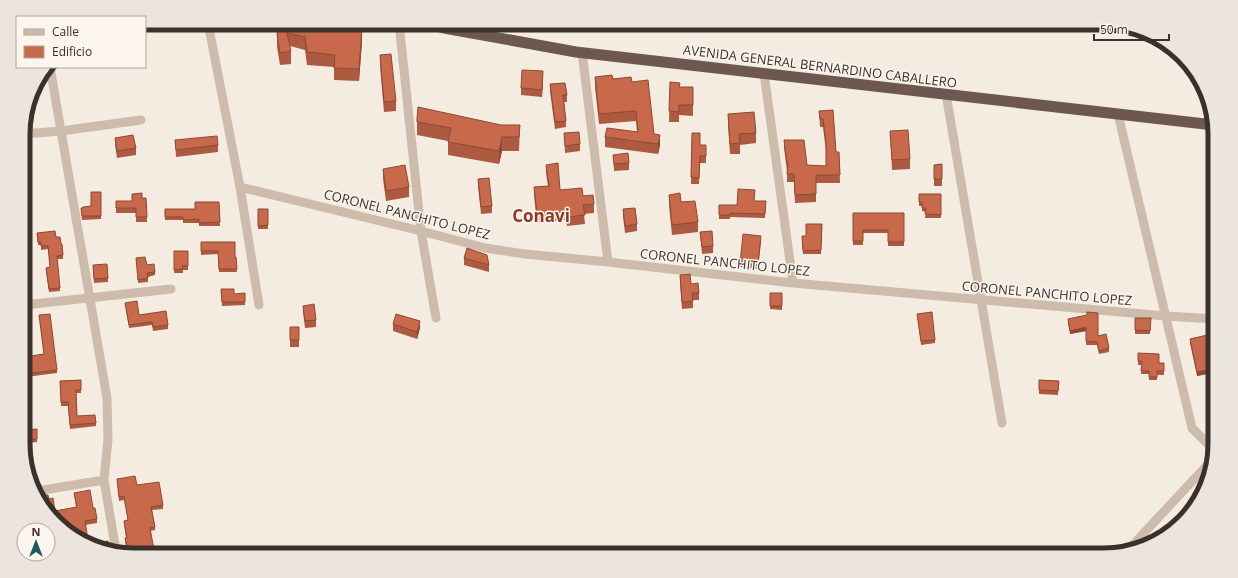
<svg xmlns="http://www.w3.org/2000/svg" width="1238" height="578" viewBox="0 0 1238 578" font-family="'Open Sans',sans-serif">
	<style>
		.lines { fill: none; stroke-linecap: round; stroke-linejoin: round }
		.minor { stroke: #cdbbac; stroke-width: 9 }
		.trunk { stroke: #6c584f; stroke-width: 11 }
		.wall { fill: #ac5a40 }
		.shaded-wall { fill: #8c4a34 }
		.building { fill: #c8694b; stroke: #8c4a34 }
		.labels { text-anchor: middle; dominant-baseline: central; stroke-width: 3; stroke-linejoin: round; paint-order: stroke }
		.street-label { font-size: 13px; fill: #3b302b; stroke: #fbf5ee }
		.district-label { font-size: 17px; font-weight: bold; fill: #8c3b22; stroke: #fbf5ee }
		.rim { fill: none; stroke: #3b302b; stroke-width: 5 }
	</style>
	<rect width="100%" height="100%" fill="#f4ebe1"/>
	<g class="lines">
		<path class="minor" d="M208,23L240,187L259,305
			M399,23L421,231L436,318
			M582,52L608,262
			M50,67L107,398L108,439L104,480L116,551
			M764,73L793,283
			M946,94L1002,423
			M1118,114L1192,428L1214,450
			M23,134L61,131L141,120
			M240,187L421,231L485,248L525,254L608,262L793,283L1166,316L1215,319
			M24,305L171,289
			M37,491L104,480
			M1129,549L1212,460"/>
		<path class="trunk" d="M425,23L444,28L576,52L1214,125"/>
	</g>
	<path class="wall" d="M280,23L362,41L359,81L334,80V67L307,65L305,50L290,46L291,51V64L280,65L277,47V34Z
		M380,55L396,101V111L384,112L380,66Z
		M595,77L632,82L654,134L660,145L658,154L605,147V137L637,132L636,121L599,124L595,87Z
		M543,78L542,97L521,95V88Z
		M670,82L680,87H693V116L679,115V122H669Z
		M550,84L567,95V102H564L566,121V127L555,129L550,91Z
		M833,110L836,152H839L840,183H816V202L795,203L794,182H787V171L784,148V140L807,165L826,166V151L823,127H820L819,111Z
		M728,114L756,133V143L740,145V154H730L728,125Z
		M417,118L501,125H520L519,151H502L499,164L448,155V141L417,135Z
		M890,131L910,159V169L892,170Z
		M564,133L580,144V151L565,153Z
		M692,133L700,145H706V163H700L699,184H691Z
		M115,138L136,148V155L117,158L115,145Z
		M175,140L218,145V152L176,157Z
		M613,155L629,163V170L614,171Z
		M942,164V186H934V165Z
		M546,165L560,190L583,196L594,204V213L584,214L585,224L567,226L566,220L537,223L534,196V187L548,186L546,173Z
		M383,169L409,187V197L386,201L383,179Z
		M478,179L492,206V213L481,214L478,186Z
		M101,192V219L82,220L81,208L91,206Z
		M919,194H941V218H925L926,212L922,211V206H919Z
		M669,195L681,202L698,222V232L672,235L669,205Z
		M142,198H146L147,222H136V213H116V201H132Z
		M754,201H766L765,218L730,217V219H719V205H737Z
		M219,202L220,226H199V223H183V220H165V209H195Z
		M258,209H268V229H258Z
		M623,209L637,224V231L625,233L623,216Z
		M853,213H904V246H888V233H863V245H853Z
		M822,224L821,254H803L802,236H806Z
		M700,232L713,246V253L702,254Z
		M37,233L56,237L61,244L63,255V259H57L60,291L49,292L46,271V268L50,267L48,249L41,250V245H38Z
		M761,240L758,269L740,267V264Z
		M201,242L235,257H236L237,272H219L218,254L201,255Z
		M174,251H188V270H183V273H174Z
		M136,258L155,272V275L148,277V282L138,283Z
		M464,258L489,265V272L464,265Z
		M93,265L108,278V282L94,283Z
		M680,275L691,284L699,293V300H693V308L682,309L680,282Z
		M221,289L234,294L245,293V305L222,306Z
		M770,293H782V310L770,309Z
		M125,303L139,315L168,325V329L153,331L152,325L129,328Z
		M303,306L316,320V327L305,328L303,312Z
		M917,314L935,340V343L921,345Z
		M39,315L57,370V373L26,377L24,357L44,354Z
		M1135,318H1151L1150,334H1135Z
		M1068,319L1098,336L1109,348V352L1099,354L1097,345H1086V331L1070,334L1068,322Z
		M393,324L420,328L417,339L393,331Z
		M290,327H299V347H290Z
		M1212,334L1209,382L1207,374L1197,376L1190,343V339Z
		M1138,353L1159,363H1164V375H1157V380H1149V374H1141L1142,365H1138Z
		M81,380V393H76L77,416L96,423V426L70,429L68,406H61L60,381Z
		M1039,380L1059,381L1058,395L1039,394Z
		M37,429V442L28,443V441H24V430Z
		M117,479L137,485L163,505V509L152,510L155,527V530L150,531L134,555L128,554L125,542V538H126L124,524V521L128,520L124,500L119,501Z
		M74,493L93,508L97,519V523L85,525L88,544L46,512L49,499L55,511L76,507Z"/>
	<path class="shaded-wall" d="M362,29V41L359,81V69Z
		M543,71V78L542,97V90Z
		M660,135V145L658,154V144Z
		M502,137V151L499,164V151Z
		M420,321V328L417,339V332Z
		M1086,327V331L1070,334V331Z
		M1207,370V374L1197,376V372Z
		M1215,377V380L1209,382V378Z"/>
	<path class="building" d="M280,23H297L362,29L359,69L334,68L335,55L307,52L305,37L287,33L291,51L280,53L277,34Z
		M391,54L396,101L384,102L380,55Z
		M522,70L543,71L542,90L521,88Z
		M612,75L613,79L631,77L632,82L648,80L654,134L660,135L658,144L605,137L607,128L638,132L636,111L599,114L595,77Z
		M670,82L680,83L679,87H693V105H679V112L669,111Z
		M565,83L567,95H563L566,121L555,122L550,84Z
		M418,107L501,125H520L519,137H502L499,151L448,142L451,128L417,122V118Z
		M833,110L836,152H839L840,175H816V194L795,195L794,174H787L788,163H787L784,140H804L807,165L826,166V143L823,119H820L819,111Z
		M754,112L756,133L739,134L740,143L730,144L728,114Z
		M908,130L910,159L892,160L890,131Z
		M579,132L580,144L565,146L564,133Z
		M692,133H700V145H706V156H700L699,178L691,177Z
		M133,135L136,148L117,151L115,138Z
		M217,136L218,145L176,150L175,140Z
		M628,153L629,163L614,164L613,155Z
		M558,163L560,190L582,188L583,196L593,195L594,204L583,205L585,215L567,217L566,211L537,214L534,187L549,186L546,165Z
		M942,164V179H934V165Z
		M405,165L409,187L386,191L383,169Z
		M489,178L492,206L481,207L478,179Z
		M738,189L755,190L754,201H766L765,214L730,213V215H719V205H737Z
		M91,192H101V216H82L81,208H83V207L91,206Z
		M142,193V198H146L147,217H136V208H116V201H132V194Z
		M680,193L681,202L695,201L698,222L672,225L669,195Z
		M919,194H941V215L925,214L926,208H922V202H919Z
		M195,202H219L220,222L199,223V219L183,220V217H165V209H195Z
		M635,208L637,224L625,226L623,209Z
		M258,209H268V225L258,226Z
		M853,213H904V242H888V230H863V241H853Z
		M806,224H822L821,250L803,251L802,236H806Z
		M55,231L56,237H60L61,244H62L63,255L57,256L60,288L49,289L46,268L50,267L48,246H41V242H38L37,233Z
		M712,231L713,246L702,247L700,232Z
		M743,234L761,236L758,265L740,264Z
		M201,242H235V257H236L237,269H219L218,251H201Z
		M467,248L487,255L489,265L464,258Z
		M174,251H188V266H182L183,269L174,270Z
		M145,257L147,265L154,264L155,272L147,273L148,278L138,280L136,258Z
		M107,264L108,278L94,279L93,265Z
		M690,274L691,284L698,283L699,293H692L693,301L682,302L680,275Z
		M221,289H234V294L245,293V302H222Z
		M770,293H782V306H770Z
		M137,301L139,315L166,311L168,325L153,327L152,322L129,325L125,303Z
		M314,304L316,320L305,321L303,306Z
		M932,312L935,340L921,341L917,314Z
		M1087,312L1098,313V336L1106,334L1109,348L1099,351L1097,342L1086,341V327L1070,331L1068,319L1087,315Z
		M50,314L57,370L26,374L24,357L44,354L39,315Z
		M396,314L420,321L417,332L393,324Z
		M1135,318H1151L1150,331L1135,330Z
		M290,327H299V340H290Z
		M1212,334L1215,344V377L1209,378L1207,370L1197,372L1190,339Z
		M1138,353L1159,354V363H1164V371H1157V377H1149V371H1141L1142,361H1138Z
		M81,380V390H76L77,416L95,415L96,423L70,425L68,402H61L60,381Z
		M1039,380L1059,381L1058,391L1039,390Z
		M37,429V439L28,440V438H24V430Z
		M135,476L137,485L159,482L163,505L151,507L155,527L150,528L154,550L168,548L169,555H134L129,554L125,538H127L124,521L128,520L124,496L119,497L117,479Z
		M90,490L93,508H95L97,519L85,521L88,540L84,541L70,530L69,526L65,527L46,512L40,496L48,495L49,499L53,498L55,511L77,507L74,493Z
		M108,541L109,550L91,546L88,544Z"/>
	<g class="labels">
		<g class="street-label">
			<text transform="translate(820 66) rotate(7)">AVENIDA GENERAL BERNARDINO CABALLERO</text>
			<text transform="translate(407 214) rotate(14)">CORONEL PANCHITO LOPEZ</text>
			<text transform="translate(725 262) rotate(6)">CORONEL PANCHITO LOPEZ</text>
			<text transform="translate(1047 293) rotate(5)">CORONEL PANCHITO LOPEZ</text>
		</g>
		<g class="district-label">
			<text x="541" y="215">Conavi</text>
		</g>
	</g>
	<path d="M0 0H1238V578H0ZM134 30H1104A104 104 0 0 1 1208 134V444A104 104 0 0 1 1104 548H134A104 104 0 0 1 30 444V134A104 104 0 0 1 134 30Z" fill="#ece5de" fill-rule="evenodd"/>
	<path class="rim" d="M134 30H1104A104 104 0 0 1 1208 134V444A104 104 0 0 1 1104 548H134A104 104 0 0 1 30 444V134A104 104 0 0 1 134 30Z"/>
	<rect x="16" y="16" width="130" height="52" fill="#fbf5ee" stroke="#aea6a0"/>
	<rect x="24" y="29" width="20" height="6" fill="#cdbbac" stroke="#aea6a0"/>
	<text x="52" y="36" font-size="12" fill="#3b302b">Calle</text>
	<rect x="24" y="46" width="20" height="12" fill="#c8694b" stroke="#aea6a0"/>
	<text x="52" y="56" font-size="12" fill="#3b302b">Edificio</text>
	<g transform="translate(36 542)"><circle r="19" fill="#fbf5ee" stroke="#aea6a0"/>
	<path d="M0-3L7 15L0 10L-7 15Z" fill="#1f5a5e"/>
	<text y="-6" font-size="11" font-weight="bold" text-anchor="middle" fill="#3b302b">N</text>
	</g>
	<path d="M1094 34v6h75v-6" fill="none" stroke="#3b302b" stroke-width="2"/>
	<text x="1100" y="34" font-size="12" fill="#3b302b" stroke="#fbf5ee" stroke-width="3" paint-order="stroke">50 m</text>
</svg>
